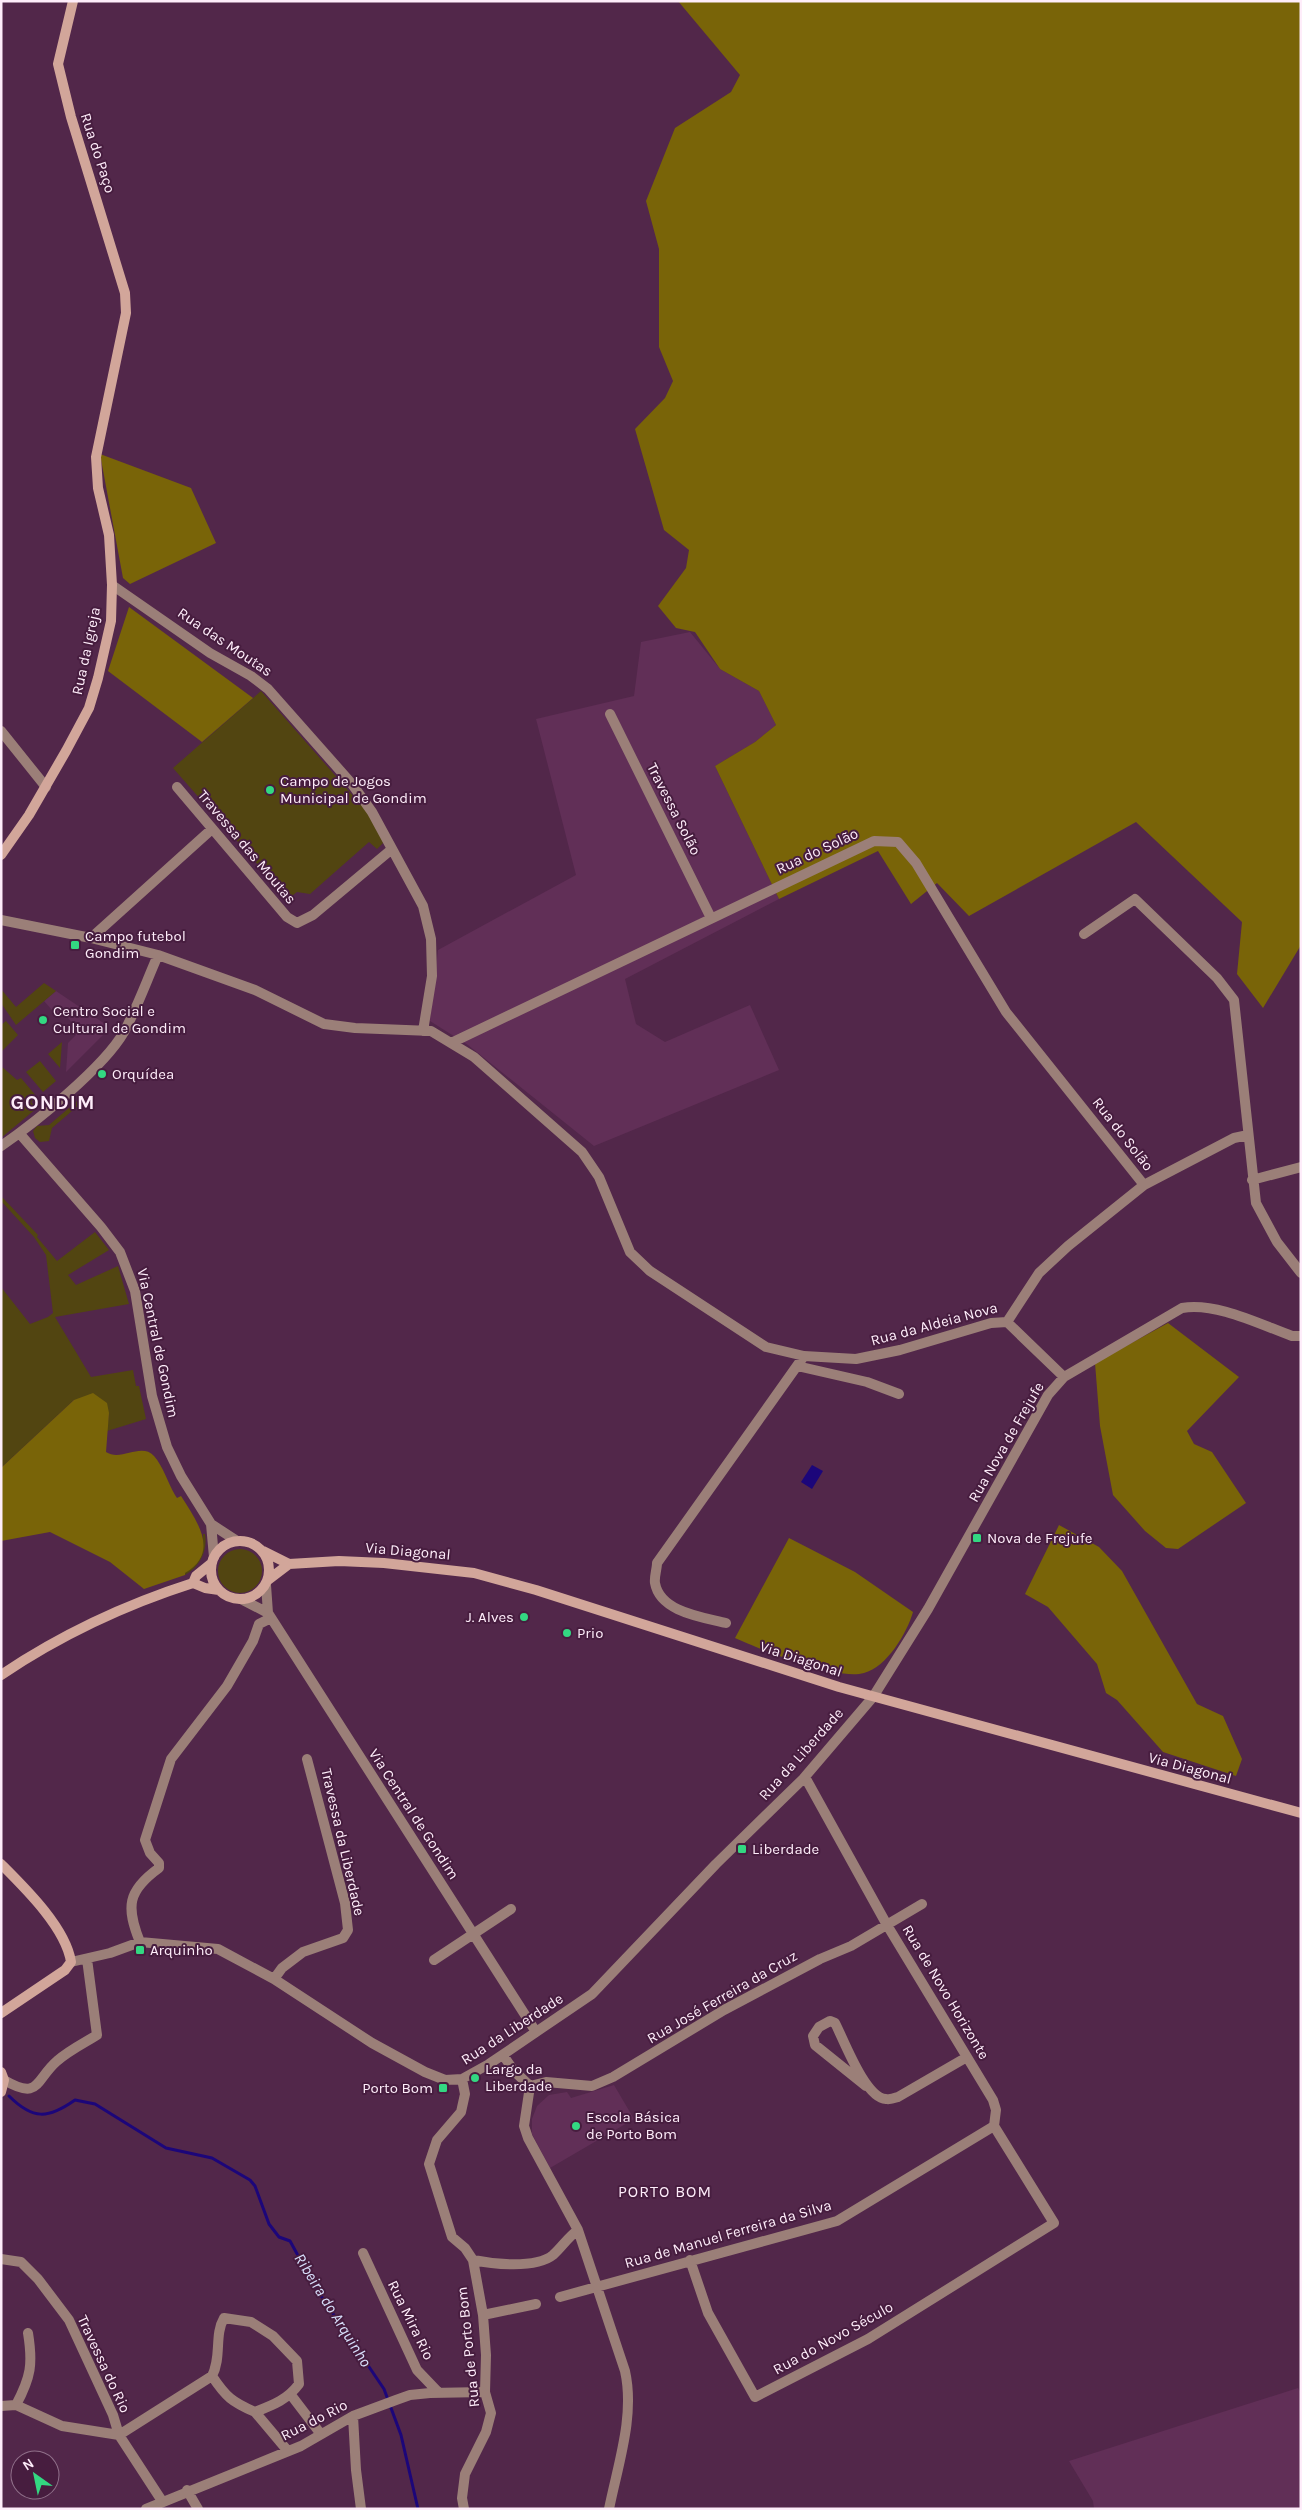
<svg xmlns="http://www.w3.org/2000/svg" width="1302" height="2510" viewBox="0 0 1302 2510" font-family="Karla,sans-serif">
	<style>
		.built { fill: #612f57 }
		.green { fill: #524511 }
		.forest { fill: #796408 }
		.water { fill: #1c067a }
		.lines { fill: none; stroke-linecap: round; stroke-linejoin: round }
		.stream { stroke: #1c067a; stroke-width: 3 }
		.street { stroke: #9b7f78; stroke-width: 10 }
		.secondary { stroke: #d2a69a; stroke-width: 10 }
		.poi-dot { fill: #33d882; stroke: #471d3f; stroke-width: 2 }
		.labels { text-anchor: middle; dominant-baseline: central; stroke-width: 4; stroke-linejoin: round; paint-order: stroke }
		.street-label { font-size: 15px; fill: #feedfa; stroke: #471d3f }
		.poi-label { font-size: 15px; fill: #feedfa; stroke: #471d3f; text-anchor: start }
		.neighbourhood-label { font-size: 16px; letter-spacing: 1px; fill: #feedfa; stroke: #471d3f }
		.water-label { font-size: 16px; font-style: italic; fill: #d8e0fc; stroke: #471d3f }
		.district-label { font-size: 20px; font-weight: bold; letter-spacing: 1px; fill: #feedfa; stroke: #471d3f }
	</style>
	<rect width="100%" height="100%" fill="#52274a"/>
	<path class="built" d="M690,632L720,669L759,691L776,725L755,742L715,766L779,899L625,979L636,1024L665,1042L750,1005L779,1070L594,1146L468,1045L430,1021L438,950L576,875L536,719L634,696L641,642Z
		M56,991L105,1024L100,1031L103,1035L66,1072L68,1043L76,1035L69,1028L73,1024L64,1013L59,1018L44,1001Z
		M614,2085L634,2119L550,2168L532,2134V2119L537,2106L549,2095L567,2092L571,2098Z
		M1298,2388L1301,2393V2509H1094L1093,2501L1069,2461Z"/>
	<path class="green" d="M261,691L376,822L383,843L377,849L369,842L310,894L297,892L288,899L173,768Z
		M44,983L56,991L16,1025L1,1003V989L16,1007Z
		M6,1021L18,1035L1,1052V1025Z
		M62,1042L60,1068L48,1054Z
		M40,1061L56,1081L43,1092L26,1072Z
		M1,1066L17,1080L21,1078L37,1097L31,1102L37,1108L1,1138Z
		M83,1096L86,1099L52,1128L49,1141L40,1142L35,1138L33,1131L37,1126L49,1125Z
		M1,1196L38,1235L37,1237L57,1261L95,1232L109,1250L68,1275L76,1285L118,1266L129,1304L55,1317L91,1377L133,1370L136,1386H139L146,1419L107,1431L109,1413L74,1400L1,1468V1287L30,1324L48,1317L53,1313L46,1255L34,1237L1,1201Z
		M203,1534H205C208,1550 200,1567 185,1575V1573L201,1555Z
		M218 1571a22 22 0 1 1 44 0a22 22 0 1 1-44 0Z"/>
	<path class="forest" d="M678,1H1301V945L1263,1008L1237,974L1242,922L1136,822L969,916L937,883L911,904L878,851L779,899L715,766L755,742L776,725L759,691L720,669L695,632L676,628L658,606L686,568L689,550L664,530L635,429L665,398L673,381L659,347V249L646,201L675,128L731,92L740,75Z
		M100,454L191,488L216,543L130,584L123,578Z
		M129,607L253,698L202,742L108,671Z
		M1168,1323L1239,1377L1187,1431L1194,1444L1212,1452L1246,1503L1178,1549L1166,1548L1145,1531L1113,1495L1100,1426L1095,1363Z
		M93,1393L107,1403L109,1413L106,1452C121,1462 141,1442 154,1456C163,1466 168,1483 175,1495L177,1498L181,1496C196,1520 221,1552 185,1573V1575L144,1589L110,1562L50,1532L1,1541V1468L74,1400Z
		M1059,1525L1099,1547L1122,1571L1197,1704L1223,1716L1242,1759L1236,1776L1163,1752L1117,1700L1106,1693L1097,1664L1048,1607L1025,1594Z
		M789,1538L855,1572L913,1612C907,1633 887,1667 864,1673C837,1681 762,1650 735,1638Z"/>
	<path class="water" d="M812,1465L823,1471L812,1489L801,1482Z"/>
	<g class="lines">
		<path class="stream" d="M9,2096C33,2120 48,2119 75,2100L95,2104L166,2148L212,2158L250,2180L255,2186L269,2224L279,2237L290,2241L317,2290L384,2389L401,2435L418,2509"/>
		<path class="street" d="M112,585L210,653L251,676L268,689L352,784L372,812L423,906L431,939L432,976L423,1031
			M610,714L711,918
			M1,731L46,787
			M177,787L287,917L297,923L313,915L392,849
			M1,920L91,938L158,955L255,990L324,1024L355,1028L431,1031L474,1057L582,1152L599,1177L630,1252L650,1271L766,1347L804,1356L856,1359L900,1350L991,1323L1007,1322
			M1084,934L1135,899L1217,978L1234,1000L1256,1203L1277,1242L1301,1273
			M91,938L212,829
			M451,1043L874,841L898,842L916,863L1006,1012L1144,1185
			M20,1134L101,1227L120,1252L135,1291L152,1396L167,1447L181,1476L211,1524L237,1541
			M1,1146C35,1123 104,1067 124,1032C137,1008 147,980 158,955
			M1252,1180L1301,1167
			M1007,1322L1039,1273L1068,1246L1144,1185L1234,1138L1248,1135
			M1007,1322L1064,1377
			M797,1366L867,1382L899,1394
			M211,1524L214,1557
			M266,1585L268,1613L536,2032
			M241,1599L268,1613
			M726,1623C702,1617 660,1612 655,1583C654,1577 657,1569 657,1563L804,1356
			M140,1942C126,1907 127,1891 159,1868V1863L150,1853L145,1840L171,1759L227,1686L253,1641L259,1624L271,1618
			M434,1960L511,1909
			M71,1962L110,1953L140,1942L218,1949L274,1979L372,2043L425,2072L445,2080L462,2079L489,2064L592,1994L716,1864L803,1779L873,1697L928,1609L1048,1395L1064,1377L1182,1308C1216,1302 1259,1324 1292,1336H1301
			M274,1979L282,1968L303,1952L343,1938L348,1930L345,1903L307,1759
			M503,2055L514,2071L530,2086
			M462,2079L465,2094L461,2112L437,2140L429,2164L452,2237L465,2248L473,2260L483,2315L486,2355L485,2392L491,2413L486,2432L465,2474L462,2498L464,2509
			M4,2080C40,2101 35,2080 57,2061C68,2051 84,2043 97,2035L87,1959
			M530,2086L524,2126L528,2138L578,2230L625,2371C635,2416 618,2464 609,2509
			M530,2086L546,2082L592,2086L613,2077L724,2010L820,1959L851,1946L922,1904
			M866,2086L815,2045L813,2036L819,2027L830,2021L835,2023C844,2040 865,2098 886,2099C890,2100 895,2098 898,2097L967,2057
			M363,2253L417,2370L439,2393
			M1,2259L21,2262L38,2279L69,2320L113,2415L119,2435L162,2501
			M473,2260C492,2264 536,2269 553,2255C562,2247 568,2237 578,2230
			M690,2260L708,2313L755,2397L868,2339L1054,2223L994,2126L996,2110L993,2100L887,1925L805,1777
			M560,2297L837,2221L994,2126
			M483,2315L536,2304
			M291,2395L320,2433
			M16,2405C31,2377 33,2364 28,2333
			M1,2406L16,2405L62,2426L119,2435
			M255,2412L287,2450
			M353,2416L356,2470L361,2509
			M119,2435L212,2376C222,2357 214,2335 224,2318L251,2322L273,2336L297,2361L299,2384C287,2400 273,2405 255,2412C232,2402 226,2397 212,2376
			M187,2490L198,2509
			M146,2509L301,2446L353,2416L396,2400L410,2395L430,2393L485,2392"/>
		<path class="secondary" d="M1,855L29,815L66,751L89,708L98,678L111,621L112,585L109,535L98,488L96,457L126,313L125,293L71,117L58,64L73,1
			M211 1570a29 29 0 1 1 58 0a29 29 0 1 1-58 0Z
			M263,1551L289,1564
			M268,1580L289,1564L339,1561L384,1563L474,1573L536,1590L839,1687L1301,1813
			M193,1583L196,1576L212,1563
			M1,1675C62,1634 124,1605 193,1583L205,1588L219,1590
			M1,1864C25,1888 66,1928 71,1962L65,1970L1,2013
			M1,2072L4,2080L1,2092"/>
	</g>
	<g class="poi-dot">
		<circle cx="270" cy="790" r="5"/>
		<rect x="70" y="940" width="10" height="10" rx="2.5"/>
		<circle cx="43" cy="1020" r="5"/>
		<circle cx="102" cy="1074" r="5"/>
		<rect x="972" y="1533" width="10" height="10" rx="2.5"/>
		<circle cx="524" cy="1617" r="5"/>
		<circle cx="567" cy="1633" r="5"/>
		<rect x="737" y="1844" width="10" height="10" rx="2.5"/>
		<rect x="135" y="1945" width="10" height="10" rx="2.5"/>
		<circle cx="475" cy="2078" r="5"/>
		<rect x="438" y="2083" width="10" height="10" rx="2.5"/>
		<circle cx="576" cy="2126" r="5"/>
	</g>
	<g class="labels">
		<g class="street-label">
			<text transform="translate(98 153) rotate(72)">Rua do Paço</text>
			<text transform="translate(225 642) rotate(34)">Rua das Moutas</text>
			<text transform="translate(86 651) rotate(-78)">Rua da Igreja</text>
			<text transform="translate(674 809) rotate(63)">Travessa Solão</text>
			<text transform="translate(247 847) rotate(50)">Travessa das Moutas</text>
			<text transform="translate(817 851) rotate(-25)">Rua do Solão</text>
			<text transform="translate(1123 1134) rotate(52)">Rua do Solão</text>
			<text transform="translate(934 1324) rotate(-15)">Rua da Aldeia Nova</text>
			<text transform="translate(158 1343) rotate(78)">Via Central de Gondim</text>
			<text transform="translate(1006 1442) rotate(-60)">Rua Nova de Frejufe</text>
			<text transform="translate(408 1551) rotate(5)">Via Diagonal</text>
			<text transform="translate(801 1659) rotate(18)">Via Diagonal</text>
			<text transform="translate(801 1754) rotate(-48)">Rua da Liberdade</text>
			<text transform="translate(1190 1768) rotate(15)">Via Diagonal</text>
			<text transform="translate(414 1814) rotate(57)">Via Central de Gondim</text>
			<text transform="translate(343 1842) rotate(77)">Travessa da Liberdade</text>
			<text transform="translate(946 1992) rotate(59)">Rua de Novo Horizonte</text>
			<text transform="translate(722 1997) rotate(-30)">Rua José Ferreira da Cruz</text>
			<text transform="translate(512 2029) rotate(-33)">Rua da Liberdade</text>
			<text transform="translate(728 2234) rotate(-16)">Rua de Manuel Ferreira da Silva</text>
			<text transform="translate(411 2320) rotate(64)">Rua Mira Rio</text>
			<text transform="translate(833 2338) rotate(-29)">Rua do Novo Século</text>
			<text transform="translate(468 2347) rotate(-96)">Rua de Porto Bom</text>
			<text transform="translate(104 2364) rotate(65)">Travessa do Rio</text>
			<text transform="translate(314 2420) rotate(-27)">Rua do Rio</text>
		</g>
		<g class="poi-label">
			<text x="280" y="781">Campo de Jogos<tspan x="280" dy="17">Municipal de Gondim</tspan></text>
			<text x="85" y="936">Campo futebol<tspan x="85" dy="17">Gondim</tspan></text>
			<text x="53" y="1011">Centro Social e<tspan x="53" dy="17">Cultural de Gondim</tspan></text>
			<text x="112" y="1074">Orquídea</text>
			<text x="987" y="1538">Nova de Frejufe</text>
			<text x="514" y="1617" text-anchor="end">J. Alves</text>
			<text x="577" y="1633">Prio</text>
			<text x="752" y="1849">Liberdade</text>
			<text x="150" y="1950">Arquinho</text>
			<text x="485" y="2069">Largo da<tspan x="485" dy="17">Liberdade</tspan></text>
			<text x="433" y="2088" text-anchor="end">Porto Bom</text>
			<text x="586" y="2117">Escola Básica<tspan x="586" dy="17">de Porto Bom</tspan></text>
		</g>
		<g class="neighbourhood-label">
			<text x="665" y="2191">PORTO BOM</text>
		</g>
		<g class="water-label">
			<text transform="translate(333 2310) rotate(58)">Ribeira do Arquinho</text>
		</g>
		<g class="district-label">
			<text x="53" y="1102">GONDIM</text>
		</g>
	</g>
	<rect width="1302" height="2510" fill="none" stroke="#feedfa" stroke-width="5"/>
	<g transform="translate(35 2475) rotate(327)"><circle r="24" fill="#471d3f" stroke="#90708a"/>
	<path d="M0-4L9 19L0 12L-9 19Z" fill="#33d882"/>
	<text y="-8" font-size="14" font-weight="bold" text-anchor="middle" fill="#feedfa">N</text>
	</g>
</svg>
